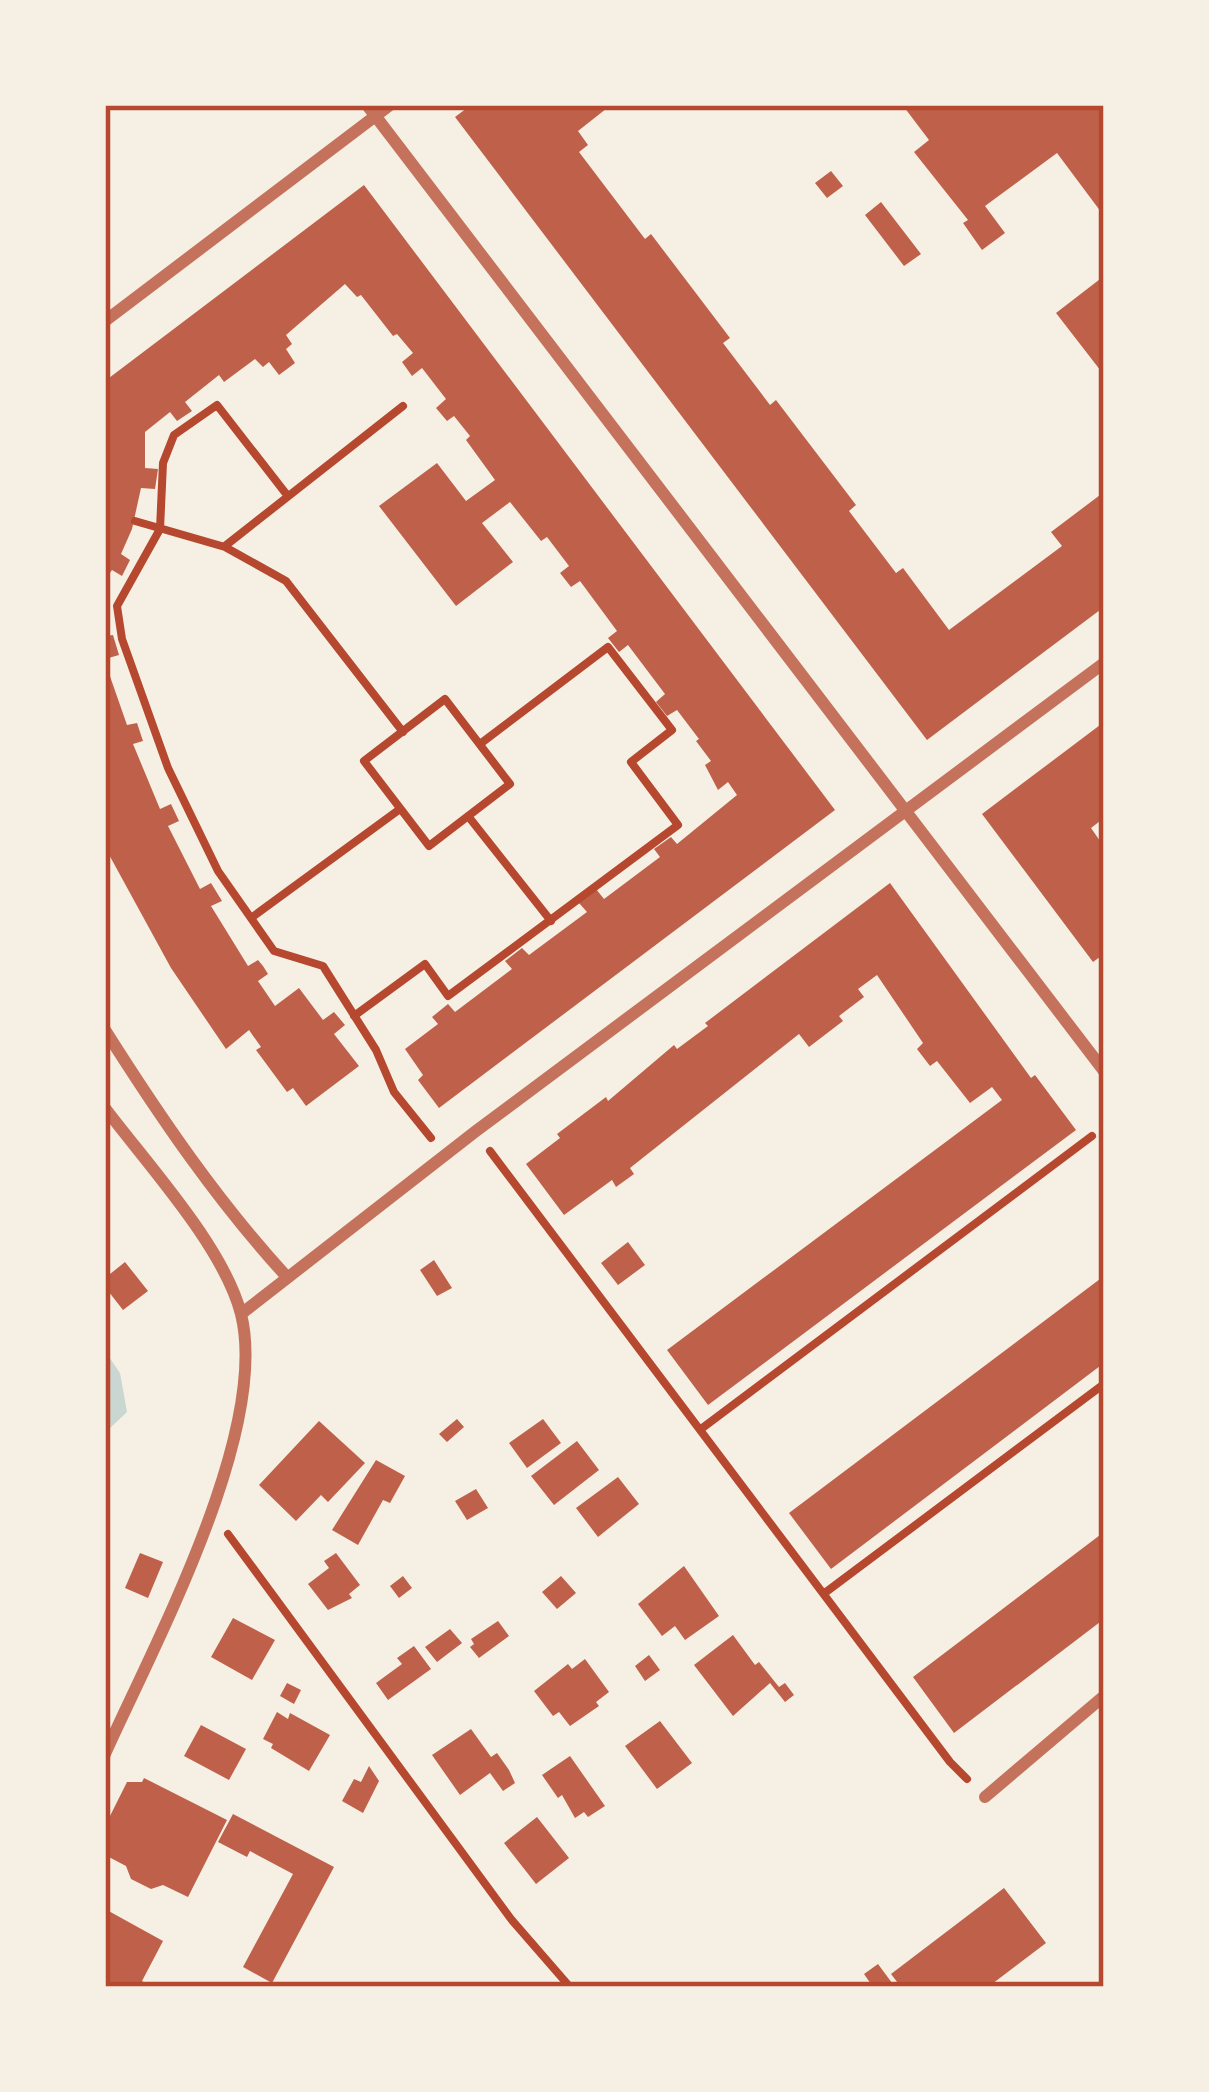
<svg xmlns="http://www.w3.org/2000/svg" width="1209" height="2092" viewBox="0 0 1209 2092" font-family="'Titillium Web',sans-serif">
	<style>
		.water { fill: #c9d6d2 }
		.building { fill: #bf614a }
		.lines { fill: none; stroke-linecap: round; stroke-linejoin: round }
		.path { stroke: #b5482f; stroke-width: 8 }
		.minor { stroke: #c5725c; stroke-width: 12 }
		.neatline { fill: none; stroke: #b5482f; stroke-width: 4.5 }
	</style>
	<rect width="100%" height="100%" fill="#f6efe4"/>
	<path class="water" d="M105,1351L120,1373L127,1412L108,1430L105,1453Z"/>
	<path class="building" d="M471,105H611L578,131L588,145L579,152L645,239L651,234L730,338L723,343L770,405L776,400L856,505L849,511L896,573L903,568L949,630L1062,546L1051,532L1104,492V607L927,740L455,117Z
		M908,105H1104V216L1057,153L985,206L1005,233L982,250L963,223L968,220L914,152L929,140L904,107Z
		M831,171L843,186L827,198L815,183Z
		M364,185L835,810L439,1108L418,1080L423,1075L405,1049L438,1024L432,1017L448,1004L455,1012L512,969L505,961L522,948L529,955L587,912L579,903L596,889L604,899L660,857L654,849L671,837L677,844L737,795L728,782L718,790L705,765L711,761L696,741L699,739L677,710L667,716L656,702L665,694L628,645L619,652L608,638L617,631L580,581L571,587L560,573L569,566L547,537L541,541L510,502L482,523L513,562L456,606L379,506L437,463L466,501L495,480L466,440L470,436L454,416L447,421L436,408L446,399L422,368L412,376L402,362L413,353L397,334L393,336L361,295L357,297L345,284L286,335L292,344L286,349L295,363L279,375L269,362L263,367L255,359L224,382L219,375L185,402L192,411L177,421L170,412L145,432V468L158,469L155,489L141,488L132,529L121,554L130,560L122,576L112,570L105,580V381Z
		M881,202L921,254L904,266L865,215Z
		M1104,276V375L1056,313Z
		M113,635L119,655L105,659V636Z
		M105,662L127,725L137,723L143,741L133,744L160,809L171,804L179,821L168,826L200,889L211,883L222,901L211,906L248,966L258,960L263,966L268,974L258,981L275,1006L299,988L323,1020L334,1012L345,1025L334,1034L359,1066L306,1106L293,1088L287,1092L256,1050L261,1047L249,1030L226,1049L171,968L107,851Z
		M1104,722V818L1091,828L1100,841L1104,838V954L1093,962L982,814Z
		M890,883L1031,1078L1035,1075L1076,1130L708,1405L667,1350L1002,1100L992,1087L970,1103L937,1061L930,1066L917,1049L923,1043L877,975L858,989L864,997L839,1016L843,1021L809,1047L799,1034L630,1168L634,1174L616,1187L612,1180L564,1215L526,1164L560,1138L557,1134L606,1097L608,1101L674,1045L677,1049L708,1026L705,1023Z
		M628,1242L645,1265L618,1285L601,1263Z
		M434,1260L452,1288L437,1296L420,1270Z
		M125,1262L148,1291L123,1310L105,1287V1278Z
		M1104,1276V1363L831,1569L789,1513Z
		M457,1419L464,1427L447,1442L439,1434Z
		M543,1419L561,1443L527,1468L509,1443Z
		M319,1421L365,1463L328,1502L321,1495L296,1521L259,1485Z
		M577,1441L599,1470L554,1505L531,1476Z
		M376,1460L405,1476L390,1503L383,1500L358,1545L332,1530Z
		M618,1477L639,1504L598,1537L576,1508Z
		M476,1489L488,1508L467,1520L455,1501Z
		M1104,1532V1619L954,1733L913,1677Z
		M140,1553L163,1562L148,1598L125,1588Z
		M336,1553L360,1585L349,1594L352,1598L328,1610L308,1584L329,1568L324,1561Z
		M684,1566L719,1616L685,1640L675,1626L662,1636L638,1604Z
		M403,1576L412,1588L399,1598L390,1586Z
		M561,1576L576,1593L557,1609L542,1592Z
		M233,1618L275,1640L252,1680L211,1657Z
		M498,1621L509,1636L479,1658L470,1647L474,1644L471,1639Z
		M450,1629L462,1643L437,1662L425,1647Z
		M733,1635L755,1665L759,1662L779,1687L785,1683L794,1695L785,1702L770,1683L733,1716L694,1665Z
		M414,1646L431,1669L388,1700L376,1683L402,1664L397,1658Z
		M649,1655L660,1670L645,1681L635,1666Z
		M585,1659L609,1692L596,1702L599,1706L570,1726L559,1712L553,1716L534,1691L568,1664L572,1669Z
		M287,1683L301,1690L294,1704L280,1696Z
		M277,1712L288,1719L290,1713L330,1735L309,1771L271,1748L273,1744L263,1739Z
		M660,1721L692,1763L657,1789L625,1746Z
		M201,1725L246,1749L229,1780L184,1756Z
		M471,1729L491,1757L497,1753L509,1770L515,1783L503,1791L490,1773L460,1795L432,1755Z
		M570,1756L605,1806L588,1817L584,1812L575,1818L562,1795L558,1798L542,1775Z
		M369,1766L379,1781L363,1813L342,1801L354,1779L361,1782Z
		M144,1778L227,1820L188,1897L163,1885L151,1889L131,1879L126,1866L105,1855V1826L127,1782H142Z
		M233,1814L334,1867L272,1983L243,1967L293,1874L250,1851L247,1857L218,1842Z
		M537,1817L569,1858L536,1884L504,1843Z
		M1004,1888L1046,1943L988,1987H901L891,1974Z
		M105,1909L163,1941L142,1981L152,1987H105Z
		M878,1964L895,1987H873L864,1974Z"/>
	<g class="lines">
		<path class="path" d="M287,495L217,405L174,435L163,463L160,529L117,606L122,639L168,768L218,871L274,951L323,966L376,1050L394,1092L431,1138
			M135,521L225,547L286,581L403,732
			M225,546L403,406
			M445,699L510,784L429,846L364,761Z
			M468,816L551,921
			M251,918L400,809
			M354,1016L425,964L448,996L678,825L631,762L672,730L608,647L480,744
			M490,1151L950,1762L967,1779
			M701,1429L1092,1136
			M228,1534L511,1919L570,1987
			M826,1592L1104,1384"/>
		<path class="minor" d="M367,105L1104,1071
			M105,321L390,105
			M105,1030C160,1117 218,1202 287,1277
			M105,1108C147,1164 224,1247 241,1314C270,1431 154,1645 105,1754
			M241,1314L476,1131L1104,663
			M985,1797L1104,1696"/>
	</g>
	<rect width="1209" height="2092" fill="none" stroke="#f6efe4" stroke-width="216"/>
	<rect x="108" y="108" width="993" height="1876" class="neatline"/>
</svg>
